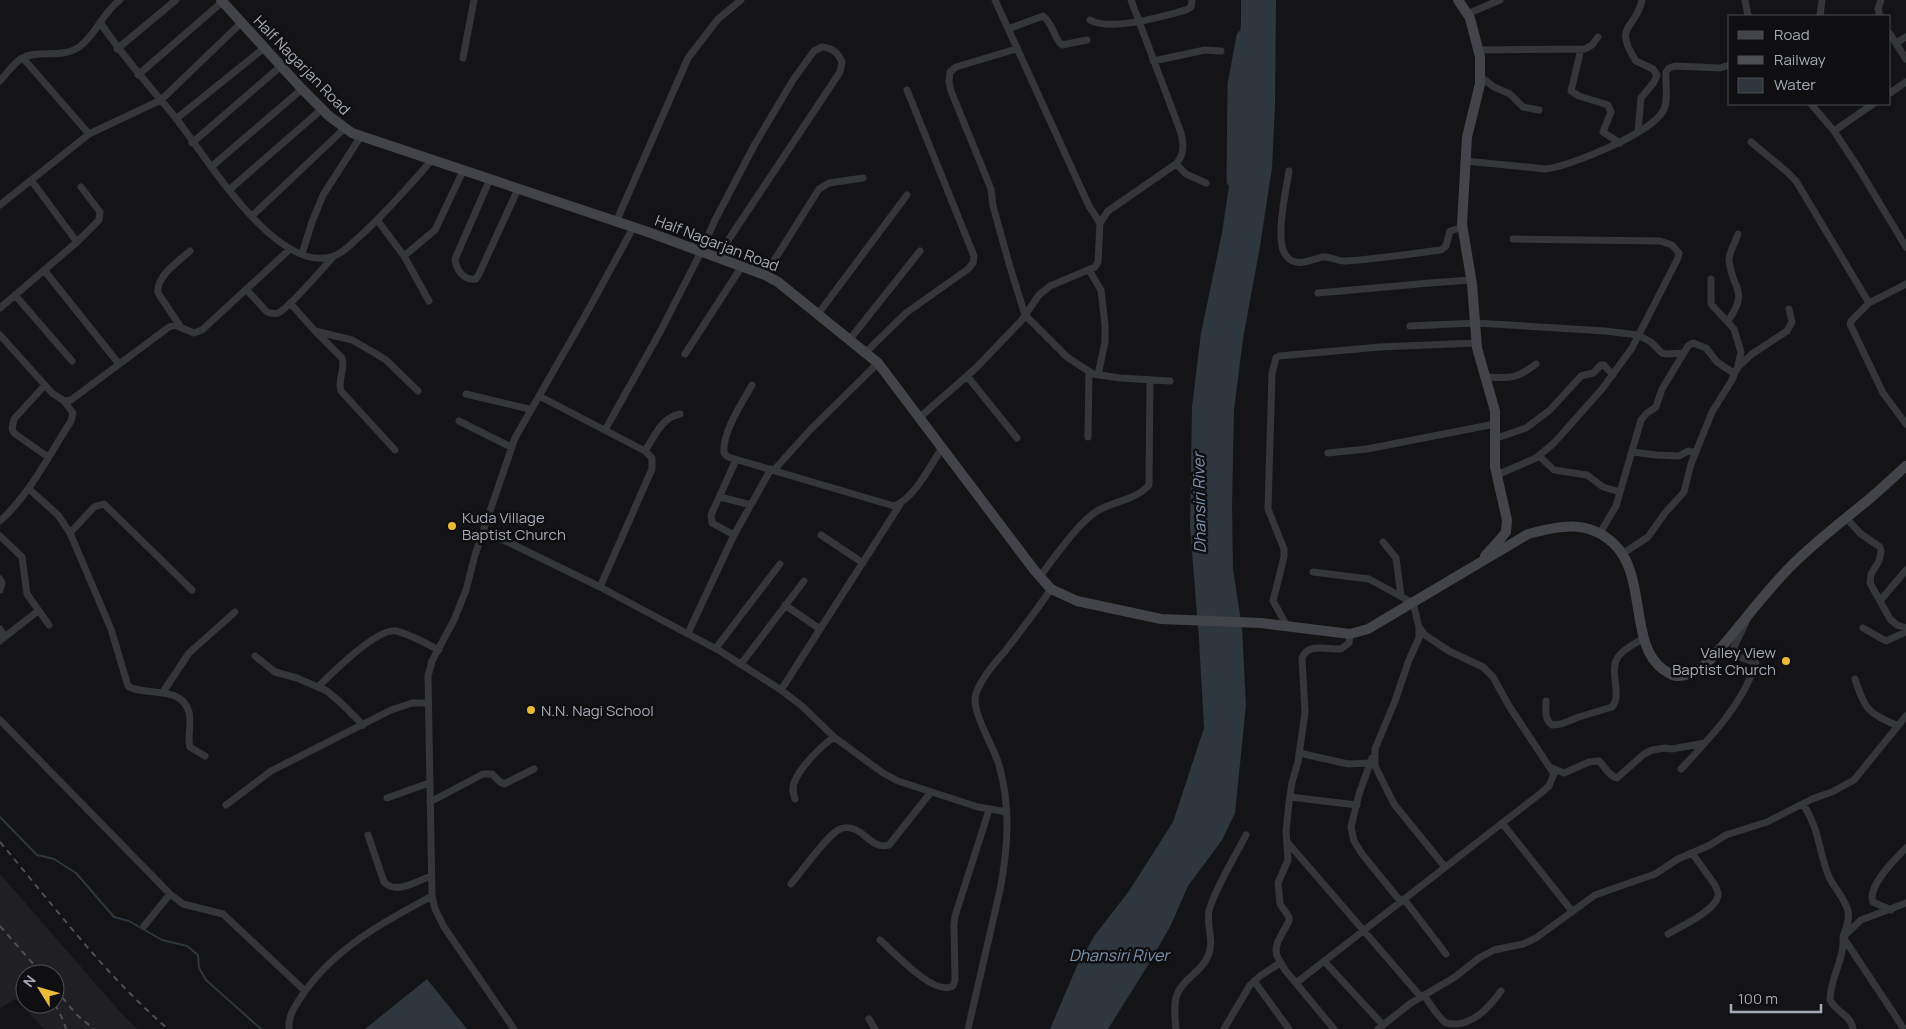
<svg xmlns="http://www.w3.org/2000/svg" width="1906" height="1029" viewBox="0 0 1906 1029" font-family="Manrope,sans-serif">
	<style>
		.built { fill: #202023; fill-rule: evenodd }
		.water { fill: #2e363e }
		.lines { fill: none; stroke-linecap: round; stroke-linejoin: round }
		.stream { stroke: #2e363e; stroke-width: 2 }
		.river { stroke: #2e363e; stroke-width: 11 }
		.street { stroke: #35363a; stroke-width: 7 }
		.secondary { stroke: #43444a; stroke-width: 10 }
		.rail { stroke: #4e4f55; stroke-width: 2; stroke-dasharray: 6 5; stroke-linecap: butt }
		.poi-dot { fill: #ebbb37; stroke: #0f0f11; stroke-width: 2 }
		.labels { text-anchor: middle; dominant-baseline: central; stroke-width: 5; stroke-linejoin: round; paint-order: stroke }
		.street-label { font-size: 15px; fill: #a6aab5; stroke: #0f0f11 }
		.poi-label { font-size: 15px; fill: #a6aab5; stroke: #0f0f11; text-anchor: start }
		.water-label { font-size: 16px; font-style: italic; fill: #7e95af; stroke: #0f0f11 }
	</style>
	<rect width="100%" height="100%" fill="#141416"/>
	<path class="built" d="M0,874L122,1014L137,1029H44L16,999L0,1008ZM25,974H55V1004H25Z"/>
	<path class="water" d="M1241,0H1276L1275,105L1272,168L1260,246L1243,339L1234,410L1232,505L1233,569L1242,628L1246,705L1235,813L1222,840L1188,886L1170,927L1145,970L1108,1029H1050L1077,966L1095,935L1129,891L1173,822L1204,728L1199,639L1190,527L1192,407L1201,333L1222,233L1238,126L1237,81L1241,22Z
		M427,979L467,1029H365Z"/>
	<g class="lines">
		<path class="stream" d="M0,817L37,855L54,859L76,873L114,917L129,921L162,940L187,946L198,955L199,968L206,980L261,1029"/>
		<path class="river" d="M1232,181L1233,85L1242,36"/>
		<path class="street" d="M995,0L1089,206L1100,223
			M1745,0L1748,16
			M1467,14L1500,0
			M1820,16L1822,0
			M1880,16L1878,9L1881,0
			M1090,20C1111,32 1163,16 1186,10L1191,7L1192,0
			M100,22C122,56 149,85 175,117C205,155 274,272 331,257C342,254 350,245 359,237C385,214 408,187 431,161
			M1008,29L1043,16C1053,23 1053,37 1062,45L1087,40
			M1890,34L1906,59
			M1896,43L1906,37
			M117,49L176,0
			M1016,49L956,67L950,72L949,82L951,91L991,189L993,206L1010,267L1025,315L1067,357L1093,374L1120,378L1170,381
			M1581,49L1571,91L1579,96L1608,105L1611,112L1603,132L1620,143
			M1479,50L1585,49L1592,45L1598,37
			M23,58L89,134
			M463,58L474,0
			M1153,61L1205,50L1221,51
			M138,75L222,2
			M1481,77L1494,87L1510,94L1523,107L1539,110
			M0,81C7,73 13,64 22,58C39,49 62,59 79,47C96,35 103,12 120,0
			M1890,93L1906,82
			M1811,104L1834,131L1859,169L1906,247
			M176,119L264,48
			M1638,131L1641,98L1654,82L1657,75L1653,69L1636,61C1612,24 1636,30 1642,0
			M1834,131L1873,104
			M1751,142L1786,171L1796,181L1869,303L1906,284
			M192,143L281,66
			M1465,161L1546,169C1571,166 1651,133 1663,111C1669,101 1665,83 1666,72L1669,68L1675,66L1720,68L1730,65
			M1176,164L1186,174L1206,183
			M211,167L302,89
			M1289,171C1286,190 1275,239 1285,254C1295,270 1311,259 1323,257C1331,256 1338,262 1346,261C1377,259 1409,254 1441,250L1446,246L1450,231L1463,227
			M490,179L455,259C456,270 464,281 476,279L479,274L518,189
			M31,180L77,242
			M229,190L322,109
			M0,205L89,134L161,100L241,23
			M252,216L344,129
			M378,221L404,256L429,301
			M616,222L688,58L718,19L741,0
			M302,254L312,222L323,195L361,136
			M404,256L435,230L463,171
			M44,270L119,364
			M1089,270L1101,290L1105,325V342L1098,375
			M765,275L819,189L829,183L863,178
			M246,289L267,312C270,313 274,314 278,313C288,309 324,267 333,257
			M1318,293C1369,289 1420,283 1471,280
			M15,295L72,361
			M290,303L315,331L352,340L373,352L386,360L418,391
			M1869,303L1851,321L1850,324L1883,393L1906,424
			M0,308L77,242L99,220L100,212L81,187
			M818,314L907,195
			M1728,321C1750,289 1732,291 1729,260C1729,252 1736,241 1738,234
			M180,326L158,293C156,276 178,262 190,251
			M1410,326L1476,323L1605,331L1638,335L1651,342L1662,353L1666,354L1684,353
			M317,333L342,358C346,370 337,379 341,391L395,450
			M0,335L52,393L64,401L71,400L169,327L175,325L194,333L202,330L290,249
			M850,339L920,251
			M866,352L906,313L968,269L973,263L974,256L907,90
			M685,354L742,266
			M1738,367L1752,354L1787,331L1792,322L1789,309
			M967,376L1017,438
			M1485,377C1510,378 1515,380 1536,364
			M45,385L14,419L12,429L14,433L48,457
			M752,385C742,403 722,432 724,453L728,457L894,506C914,499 930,466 942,448
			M466,394L529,409
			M539,396L645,451L652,458V469L600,587
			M919,418L976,368L1021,321L1039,295L1050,286L1095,267L1098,262L1100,223L1108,211L1176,164C1184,155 1184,145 1181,133L1131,0
			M459,421L511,447
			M605,430L660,332L701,252L715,220L755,144L793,80L814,51L822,47C833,48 838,53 842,62L840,72L717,257
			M1088,437L1089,372
			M1494,439L1526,428L1550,410L1581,376L1593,373L1601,365H1604L1613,375
			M645,451C654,437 662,417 680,414
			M1633,452L1656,455L1679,456L1688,451L1696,453
			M1328,453L1367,449L1495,424
			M1539,456L1554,470L1587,475L1603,487L1620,492
			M774,470L810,430L878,363
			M1497,475L1536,458L1554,443L1602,389L1632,348L1678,258L1679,253L1672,245L1660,241L1513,239
			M29,489L58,515L70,533L111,629L128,686C144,697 181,684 189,712C192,723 187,736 190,747L205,756
			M720,497L751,505
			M1846,518L1861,534L1880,547L1881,552L1879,561L1871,574L1870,583L1890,619L1897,625L1906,628
			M0,521C30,494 49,455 71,421L73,413L64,401
			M483,532L510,543L600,587L720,651L781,690L802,706L834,737L883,773L898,781L978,807L1007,812
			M70,533L94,507L104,504L192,590
			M1600,533L1616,506L1641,420L1647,413L1656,407L1662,389L1688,346L1693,343L1706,348L1717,362L1732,372L1737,370L1741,352L1734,329L1711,304V279
			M734,535L712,523L711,515L736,460
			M821,535L863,563
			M0,536L22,557L27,594L49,625
			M1383,542L1396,558L1401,596
			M1622,554L1648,537L1665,513L1684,492L1691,464L1712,412L1732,380L1735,372
			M1040,576C1056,556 1076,525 1097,511C1114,501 1136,500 1149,485L1150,380
			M0,579L2,583L0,590
			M1880,601L1906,570
			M785,605L820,629
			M1287,626L1273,601L1284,557V549L1268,509L1272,373L1276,358L1279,356L1380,347L1476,343
			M1419,627V638L1409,660L1395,701L1375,749V766L1394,804L1445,867
			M1863,628L1886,641L1906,632
			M0,629L3,634L0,641
			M688,633L734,535L771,469
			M2,639L38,611
			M716,648L780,564
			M255,656L275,672L297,678L327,691L341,703L363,725
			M741,664L804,581
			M1855,679C1865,711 1869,713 1898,726
			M318,687C332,673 377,628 396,631C410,634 425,643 439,650
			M781,690L901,503
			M163,692L189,653L235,612
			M1546,701C1546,710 1544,720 1552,725L1561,724L1579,717L1612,707C1623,694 1608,671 1618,657C1623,649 1636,643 1644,638
			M0,720L170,894L183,904L223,914L305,991
			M1299,753L1348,764L1371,763
			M1372,758L1359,794L1351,827L1354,841L1362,854L1401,902
			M1552,768L1564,773L1589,762L1599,761C1605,767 1609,776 1617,778L1644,754L1652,750L1665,748L1672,749L1705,743
			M1681,769C1710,738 1743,704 1756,663L1737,656L1734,647L1747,620
			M1290,797L1357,805
			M387,798L429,783
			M795,799C793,793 792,789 794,783C800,767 820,747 834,737
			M430,802L483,774H492L500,782L504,784L534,769
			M1803,804C1820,830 1818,850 1829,877C1834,888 1845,898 1848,911C1850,920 1846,928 1843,937L1904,1029
			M226,805L271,771L391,710L412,703H428
			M1502,823L1572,911
			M368,835L384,882C396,895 417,881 431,876
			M1288,843L1421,997
			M791,884C802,871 827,835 840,829C850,825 858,830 865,836C872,842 879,848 889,845L931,792
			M1404,899L1446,954
			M1891,910L1873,902C1867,886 1895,859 1906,848
			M144,926L170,894
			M1668,934C1680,927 1715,911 1718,896C1719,892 1716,888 1715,885L1692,853
			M880,940C894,952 934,997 953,986L955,980L954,925L955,916L989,810
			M1324,961L1383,1025
			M1254,981L1289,1029
			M1296,983L1541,793L1549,786L1554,774L1509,706L1493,677L1483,667L1449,651L1425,635L1419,627L1413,603L1369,579L1313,572
			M1424,995C1430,1004 1437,1016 1446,1023C1470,1029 1489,1008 1501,991
			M869,1019L875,1029
			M289,1029C288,1016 294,1008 301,997C333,949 383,922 432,896
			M514,1029L444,927L435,909L432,896L428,676L432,661L454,620L466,590L475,555L515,438L586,314L633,228
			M968,1029L1000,890C1008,848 1011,807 999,765C994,747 970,710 976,694C981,678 995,663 1006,650C1021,630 1037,610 1051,589
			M1176,1029C1175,1018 1173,1005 1177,995C1182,979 1202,972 1208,956C1215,941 1206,926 1209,911C1214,890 1236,855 1246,835
			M1224,1029L1250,985L1260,976L1280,963
			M1334,1029L1285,970L1277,956L1276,949L1278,941L1289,921V917L1280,904L1278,883L1288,860L1286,831L1289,803L1292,782L1298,762L1305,712L1302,658C1308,642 1328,650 1341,649L1349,643L1350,634
			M1378,1029L1411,1003L1455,977L1479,958L1494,950L1523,944L1536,938L1595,895L1655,874L1678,859L1710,845L1726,835L1767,822L1812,799L1832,792L1854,780L1906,716
			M1853,1029C1852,1016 1836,1012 1830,1000C1830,978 1845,958 1843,937L1861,920L1906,903"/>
		<path class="secondary" d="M221,0L302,89L329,116L352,133L648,232L765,275L778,282L878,363L1035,571L1051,589L1077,601L1161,619L1261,623L1350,634L1368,629L1528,534C1558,526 1587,519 1613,543C1648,574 1628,646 1664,670C1668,672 1672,676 1677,676C1698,677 1713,657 1725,643C1747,617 1768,589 1792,565C1815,542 1841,522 1867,501C1880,490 1893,478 1906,466
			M1458,0L1470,18L1480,57V84L1467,137L1462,224L1472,284L1477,348L1495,411V467L1507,520L1506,532L1502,537L1485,556"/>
		<path class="rail" d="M0,842C54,906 105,975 168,1029
			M0,926L42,974
			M55,989L77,1015L94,1029
			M55,1004L63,1020L66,1029"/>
	</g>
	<g class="poi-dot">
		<circle cx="452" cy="526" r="5"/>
		<circle cx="1786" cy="661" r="5"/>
		<circle cx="531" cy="710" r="5"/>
	</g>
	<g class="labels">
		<g class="street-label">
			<text transform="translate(302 65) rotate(46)">Half Nagarjan Road</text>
			<text transform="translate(717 243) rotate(21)">Half Nagarjan Road</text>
		</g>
		<g class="poi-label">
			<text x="462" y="517">Kuda Village<tspan x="462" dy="17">Baptist Church</tspan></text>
			<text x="1776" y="652" text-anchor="end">Valley View<tspan x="1776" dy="17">Baptist Church</tspan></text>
			<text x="541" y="710">N.N. Nagi School</text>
		</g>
		<g class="water-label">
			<text transform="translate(1199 503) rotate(-91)">Dhansiri River</text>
			<text x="1119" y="955">Dhansiri River</text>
		</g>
	</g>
	<rect x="1728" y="15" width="162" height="90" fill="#0f0f11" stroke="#4b4d53"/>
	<rect x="1738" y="31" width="25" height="8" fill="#43444a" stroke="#4b4d53"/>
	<text x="1774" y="40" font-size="15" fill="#a6aab5">Road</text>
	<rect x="1738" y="56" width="25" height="8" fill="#4e4f55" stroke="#4b4d53"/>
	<text x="1774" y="65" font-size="15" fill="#a6aab5">Railway</text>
	<rect x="1738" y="78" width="25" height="15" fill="#2e363e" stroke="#4b4d53"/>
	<text x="1774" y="90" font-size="15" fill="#a6aab5">Water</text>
	<g transform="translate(40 989) rotate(307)"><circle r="24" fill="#0f0f11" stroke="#4b4d53"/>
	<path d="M0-4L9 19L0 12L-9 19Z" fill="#ebbb37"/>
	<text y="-8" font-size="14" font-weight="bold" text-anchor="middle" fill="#a6aab5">N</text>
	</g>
	<path d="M1731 1004v8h90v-8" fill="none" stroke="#a6aab5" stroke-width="2.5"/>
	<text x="1738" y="1004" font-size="15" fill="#a6aab5" stroke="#0f0f11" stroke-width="4" paint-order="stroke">100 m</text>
</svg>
